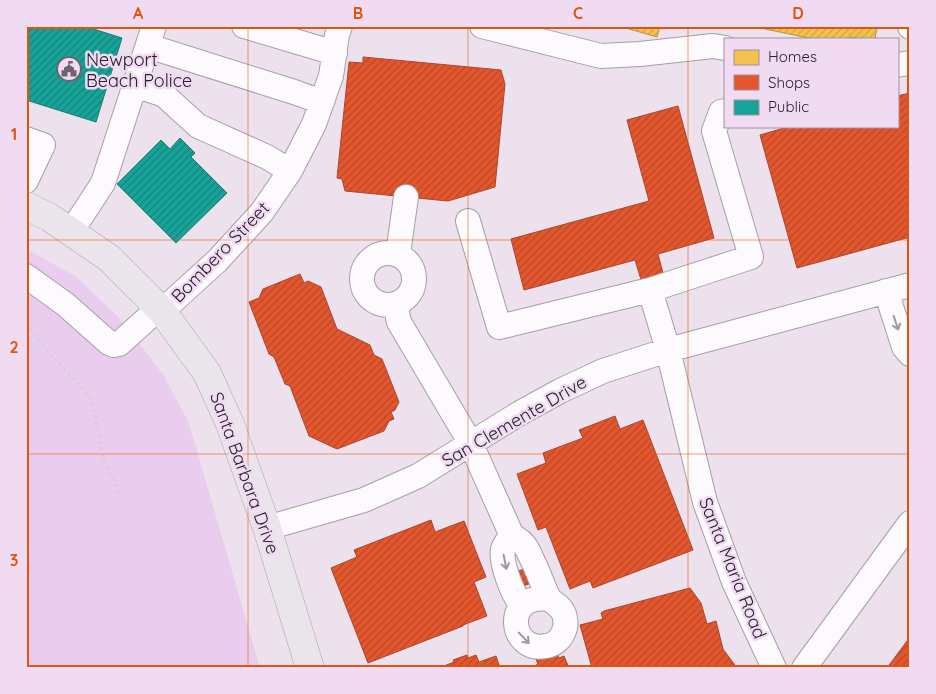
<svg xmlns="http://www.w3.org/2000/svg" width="936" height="694" viewBox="0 0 936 694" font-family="Quicksand,sans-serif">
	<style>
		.grass { fill: #eacdee }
		.homes { fill: url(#homes-hatch); stroke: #b59143 }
		.shops { fill: url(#shops-hatch); stroke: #ab462c }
		.public { fill: url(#public-hatch); stroke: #1c7c76 }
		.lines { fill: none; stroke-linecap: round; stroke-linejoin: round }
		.minor-casing { stroke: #a69ea7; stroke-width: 26 }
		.major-casing { stroke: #aea1af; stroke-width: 29 }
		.path { stroke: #d3d0d4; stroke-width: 3; stroke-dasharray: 2.5 4; stroke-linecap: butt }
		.minor { stroke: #fcfafc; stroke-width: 24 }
		.major { stroke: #eae5eb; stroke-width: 28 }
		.oneway { stroke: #9c989d }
		.grid { fill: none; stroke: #de560d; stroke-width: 1; stroke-opacity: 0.55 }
		.labels { text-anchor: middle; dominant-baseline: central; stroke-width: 5; stroke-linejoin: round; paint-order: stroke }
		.poi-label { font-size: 18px; fill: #272028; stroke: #f0dbf3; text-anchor: start }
		.street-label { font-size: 18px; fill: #272028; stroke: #f0dbf3 }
		.neatline { fill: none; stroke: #de560d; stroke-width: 2 }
		.grid-label { font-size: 16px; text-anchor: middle; font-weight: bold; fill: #de560d }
	</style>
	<defs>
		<pattern id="homes-hatch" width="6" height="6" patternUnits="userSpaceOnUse" patternTransform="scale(1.25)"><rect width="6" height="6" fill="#f2c14e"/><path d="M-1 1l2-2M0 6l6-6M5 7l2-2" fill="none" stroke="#d0a644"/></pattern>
		<pattern id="shops-hatch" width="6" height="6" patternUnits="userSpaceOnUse" patternTransform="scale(1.25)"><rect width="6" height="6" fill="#e4572e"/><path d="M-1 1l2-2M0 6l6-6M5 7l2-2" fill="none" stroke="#b94827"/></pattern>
		<pattern id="public-hatch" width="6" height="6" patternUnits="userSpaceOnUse" patternTransform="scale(1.25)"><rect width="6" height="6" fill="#17a398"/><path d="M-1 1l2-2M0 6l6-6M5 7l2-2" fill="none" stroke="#15847c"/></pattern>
	</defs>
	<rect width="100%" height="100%" fill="#ece1ed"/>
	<path class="grass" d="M26,249L77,277L123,322L164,376L189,423L260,668H26Z"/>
	<path class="homes" d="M619,26H660L657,37Z
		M751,26H877L875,39H861L850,37L849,39H813Z"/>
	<path class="shops" d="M363,57L501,70L505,84L495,187L448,201L345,191L342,179L337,178L349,62L363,63Z
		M910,93V237L797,268L760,135L791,126H897V96Z
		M678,106L714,238L658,254L664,277L642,283L635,260L524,290L511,239L649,201L627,120Z
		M300,274L304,283L308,281L321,287L337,329L370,345L374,355L382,359L399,402L395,410L391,412L394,419L389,421L384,431L337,449L309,436L290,386L285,384L274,357L269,354L249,302L259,298L263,289Z
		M615,416L620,429L643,420L693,550L593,588L590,581L570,589L546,527L538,530L517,474L546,463L543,453L583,438L579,430Z
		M431,520L435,532L464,521L486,577L474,582L487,616L463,625V626L368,663L331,568L357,557L354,550Z
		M532,567L537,581L523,586L518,571Z
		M690,588L701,603L707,624L716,621L723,649L737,668H592L580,625L603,619L601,613L604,611Z
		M910,637V668H887Z
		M554,648L559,658L564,656L569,668H531L538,664L535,657Z
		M467,655L468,658L476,655L479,662L496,656L500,668H439L454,662L453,660Z"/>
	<path class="public" d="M26,26H84L122,38L96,122L26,100Z
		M180,138L195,153L191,157L227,193L176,243L117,184L161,140L170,149Z"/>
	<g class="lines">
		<g class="minor-casing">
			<path id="minor" d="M244,26L335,53
				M482,26L601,56L640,54L713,46L725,48
				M910,26V27
				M148,46L294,92L322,102
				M897,65L910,63
				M135,85L164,95L198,126L267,157L290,171
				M26,139L43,145L26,181
				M468,221L499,327L650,290L751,257L714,131L721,112L725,111
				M71,232L103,183L154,26
				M362 279a26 26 0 1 1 52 0a26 26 0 1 1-52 0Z
				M398,254L406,197
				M26,276L65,304L109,343L114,345L119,344L159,308
				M650,290L668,350L705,502L734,582L774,668
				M886,291L904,347L910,354
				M395,304L399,322L471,444L512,536C519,539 523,542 527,549C532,559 537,569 541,580C544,586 545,592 549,598C553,604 560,604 564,614C566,620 566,627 563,633C560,640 553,645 546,646C509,654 502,592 549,599
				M162,311L217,261L262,212L290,171L314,124L331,76L337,35L340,26
				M267,528L364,500L418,476L520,413L560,391L603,371L668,350L910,285
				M512,536C508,540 505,544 503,549C500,563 513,595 522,606
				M804,668L910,523"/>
		</g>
		<g class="major-casing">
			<path id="major" d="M26,206L49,217L109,258L162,311L207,373L230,424L267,528L310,668"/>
		</g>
		<path class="path" d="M26,324L45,349L89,395L93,404L103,458L120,496"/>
		<use href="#minor" class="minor"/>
		<use href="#major" class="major"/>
	</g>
	<defs><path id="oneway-shaft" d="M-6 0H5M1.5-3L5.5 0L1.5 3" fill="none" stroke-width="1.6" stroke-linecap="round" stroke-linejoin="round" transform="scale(1.25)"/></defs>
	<g class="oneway">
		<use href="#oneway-shaft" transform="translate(896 323) rotate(72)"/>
		<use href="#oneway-shaft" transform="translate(505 562) rotate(79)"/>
		<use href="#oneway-shaft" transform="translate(524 638) rotate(46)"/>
	</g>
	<path class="grid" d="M248,26V668M468,26V668M688,26V668M26,240H910M26,454H910"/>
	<defs>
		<g id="civic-ring" transform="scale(1.25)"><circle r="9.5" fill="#f0dbf3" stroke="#6c646d" stroke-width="1.5"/><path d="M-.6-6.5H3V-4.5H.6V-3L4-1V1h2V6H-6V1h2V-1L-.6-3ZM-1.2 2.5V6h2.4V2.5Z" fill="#6c646d"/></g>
	</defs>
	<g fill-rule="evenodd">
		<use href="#civic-ring" x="69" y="69"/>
	</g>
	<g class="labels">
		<g class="poi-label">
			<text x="86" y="59">Newport<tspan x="86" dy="21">Beach Police</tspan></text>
		</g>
		<g class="street-label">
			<text transform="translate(220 252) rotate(-46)">Bombero Street</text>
			<text transform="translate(514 421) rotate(-30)">San Clemente Drive</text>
			<text transform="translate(245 473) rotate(70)">Santa Barbara Drive</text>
			<text transform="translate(733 568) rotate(68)">Santa Maria Road</text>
		</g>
	</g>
	<rect width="936" height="694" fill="none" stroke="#f0dbf3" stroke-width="55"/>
	<rect x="724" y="38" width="175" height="90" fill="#f0dbf3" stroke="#a090a2"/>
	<rect x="734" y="50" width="25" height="15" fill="#f2c14e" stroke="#a090a2"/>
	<text x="768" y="62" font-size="15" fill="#272028">Homes</text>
	<rect x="734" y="75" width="25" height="15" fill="#e4572e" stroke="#a090a2"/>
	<text x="768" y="88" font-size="15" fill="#272028">Shops</text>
	<rect x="734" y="100" width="25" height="15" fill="#17a398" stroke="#a090a2"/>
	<text x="768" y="112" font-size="15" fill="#272028">Public</text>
	<rect x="28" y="28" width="880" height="638" class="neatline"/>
	<g class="grid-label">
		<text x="138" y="19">A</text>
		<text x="358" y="19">B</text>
		<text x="578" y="19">C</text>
		<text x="798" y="19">D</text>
		<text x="14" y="140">1</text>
		<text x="14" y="353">2</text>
		<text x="14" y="566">3</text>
	</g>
</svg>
